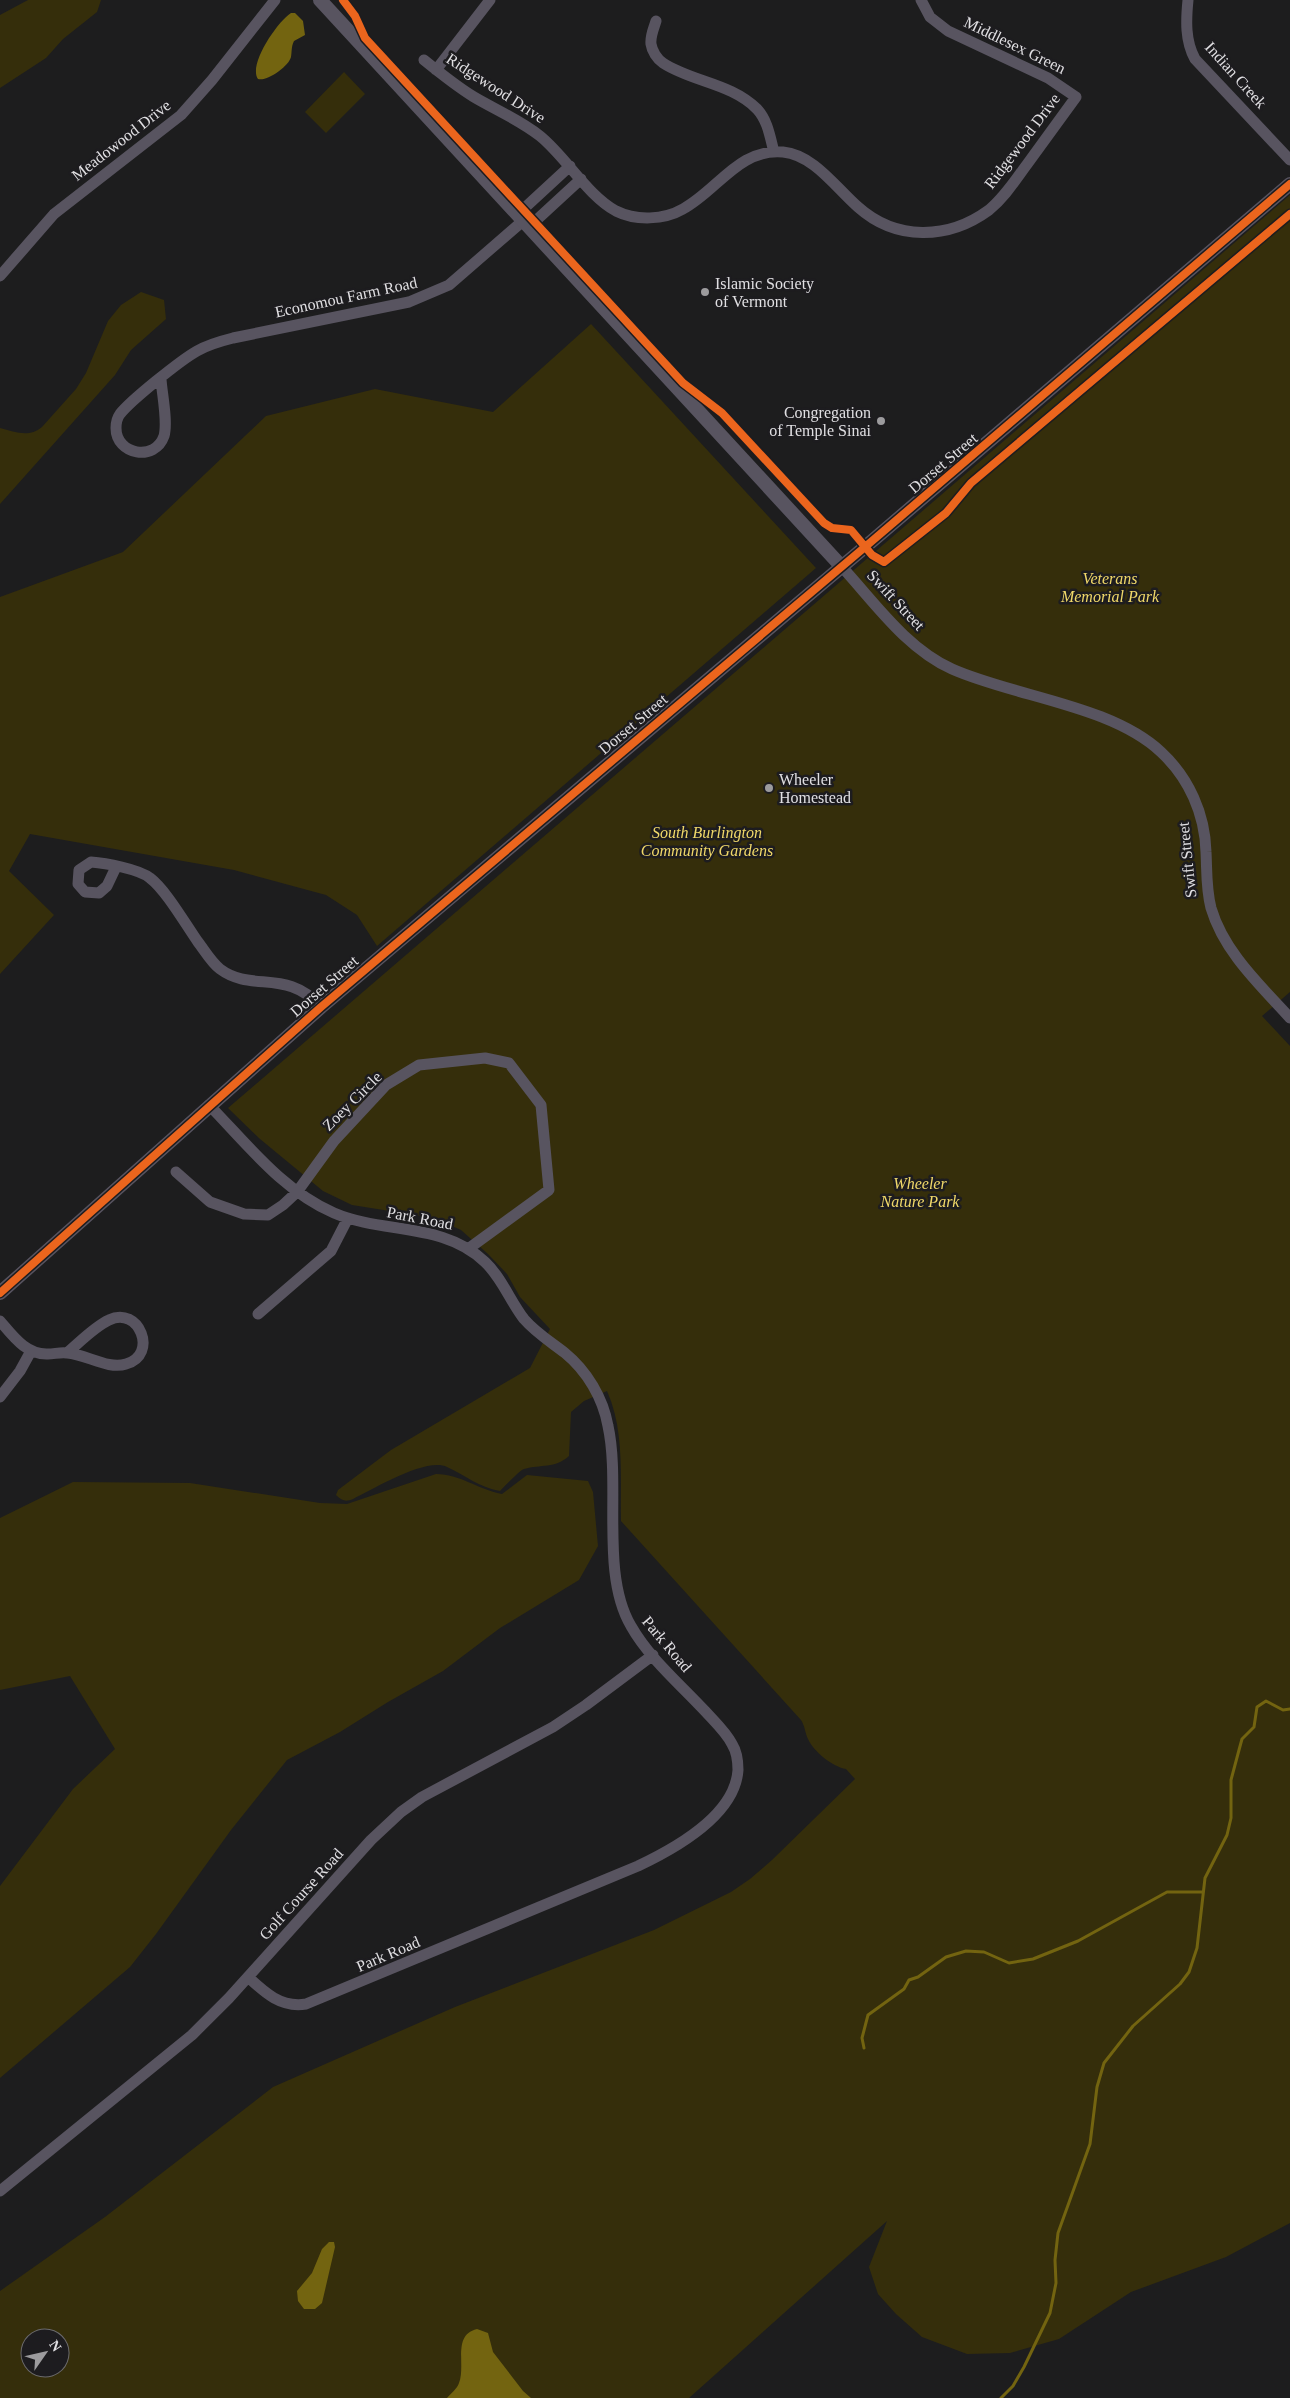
<svg xmlns="http://www.w3.org/2000/svg" width="1290" height="2398" viewBox="0 0 1290 2398" font-family="Georgia,serif">
	<style>
		.green { fill: #352e0b; fill-rule: evenodd }
		.water { fill: #736410 }
		.lines { fill: none; stroke-linecap: round; stroke-linejoin: round }
		.stream { stroke: #736410; stroke-width: 3 }
		.minor { stroke: #585460; stroke-width: 11 }
		.tertiary { stroke: #585460; stroke-width: 14 }
		.cycleway-casing { stroke: #1d1c1f; stroke-width: 11 }
		.cycleway { stroke: #eb651d; stroke-width: 8 }
		.poi-dot { fill: #9c9b9d; stroke: #1d1c1f; stroke-width: 2 }
		.labels { text-anchor: middle; dominant-baseline: central; stroke-width: 5; stroke-linejoin: round; paint-order: stroke }
		.street-label { font-size: 16px; fill: #e0dfe2; stroke: #1d1c1f }
		.poi-label { font-size: 16px; fill: #e0dfe2; stroke: #1d1c1f; text-anchor: start }
		.park-label { font-size: 16px; font-style: italic; fill: #f0d869; stroke: #1d1c1f }
	</style>
	<rect width="100%" height="100%" fill="#1d1d1e"/>
	<path class="green" d="M28,0H101L97,12L63,39L46,58L0,88V15Z
		M344,72L365,94L326,133L305,112Z
		M1290,195V992L1262,1016L1290,1046V2223L1226,2257L1131,2292L1059,2339L1010,2353L967,2354L922,2337L896,2314L878,2294L869,2267L887,2221L689,2398H0V2291L105,2217L273,2087L455,2007L654,1930L731,1892L750,1879L772,1860L855,1779L846,1769C833,1767 814,1752 808,1739C805,1733 805,1726 801,1720L621,1521C620,1478 625,1431 607,1391L584,1401L571,1412L569,1456C555,1469 541,1464 524,1469C520,1470 505,1486 500,1491C478,1487 467,1476 447,1467C426,1457 374,1489 353,1499C346,1502 342,1501 336,1495L338,1490L391,1450L530,1368L550,1329L520,1297L507,1274L488,1254L461,1230L434,1218L352,1205L323,1191L260,1139L228,1108ZM30,2338H60V2368H30Z
		M141,292L164,300L166,319L131,350L115,375L0,504V428C15,432 29,438 42,427L76,389L86,373L108,321L121,305Z
		M591,324L816,568L377,946L357,915L326,895L234,870L30,834L9,871L54,915L0,974V597L123,552L266,416L375,389L493,412Z
		M436,1474C460,1474 477,1489 502,1494L527,1475L588,1481L593,1492L598,1546L579,1580L500,1628L443,1671L388,1702L340,1732L287,1760L231,1830L156,1934L130,1967L0,2078V1886L73,1789L115,1749L70,1676L0,1690V1518L73,1482L190,1483L320,1503L347,1504Z"/>
	<path class="water" d="M291,13H295L303,21L305,35L294,41C291,47 292,52 291,57C289,66 267,82 258,79C248,65 277,22 291,13Z
		M329,2242H334L335,2247L322,2303L315,2309H304L298,2301L297,2291L312,2273L322,2249Z
		M477,2329L488,2333L493,2352L523,2391L531,2398H447C451,2393 457,2389 459,2383C466,2365 452,2335 477,2329Z"/>
	<g class="lines">
		<path class="stream" d="M864,2048L862,2038L868,2015L904,1989L909,1980L918,1977L946,1957L966,1951L984,1952L1009,1963L1033,1959L1078,1941L1167,1892H1203
			M1001,2398L1013,2386L1024,2367L1050,2313L1056,2283L1055,2260L1058,2233L1090,2144L1097,2087L1104,2063L1133,2026L1180,1984L1189,1972L1197,1948L1205,1878L1227,1835L1231,1818V1780L1239,1750L1242,1739L1254,1727L1257,1707L1266,1701L1283,1710L1290,1709"/>
		<path class="minor" d="M1188,0C1186,20 1185,41 1195,59L1290,160
			M656,21C654,28 650,36 651,44C652,51 657,59 663,63C692,82 731,83 757,109C768,121 770,137 774,152
			M424,60C440,73 456,86 474,97C496,110 520,120 540,136C566,157 587,195 616,211C636,221 664,220 683,209C718,190 739,148 783,152C814,155 836,188 858,207C896,241 948,240 989,210C1005,197 1016,179 1028,163C1044,141 1060,119 1076,97L1048,78L948,31L930,17L921,0
			M436,70L490,0
			M518,214L570,166
			M530,226L581,179
			M0,276L54,214L181,115L212,80L275,0
			M161,379C162,394 168,422 164,436C155,462 116,455 116,428C116,423 117,418 120,414C131,400 181,360 197,351C209,344 221,341 233,338L409,302L449,285L524,220
			M842,567C875,603 906,648 952,669C1015,697 1111,705 1161,752C1189,778 1205,814 1206,852C1207,871 1206,889 1211,908C1224,952 1260,985 1290,1018
			M116,867L107,886L99,893L85,892L78,884L79,870L91,862C105,863 139,869 150,878C166,890 186,925 198,942C205,951 211,962 220,969C252,993 287,968 321,1007
			M209,1105C247,1144 283,1191 334,1213C383,1234 444,1222 485,1262C502,1278 510,1301 524,1319C536,1333 551,1342 565,1353C587,1371 603,1398 608,1426C621,1485 600,1574 631,1626C649,1658 680,1684 705,1711C714,1721 726,1732 732,1744C737,1752 738,1761 738,1770C735,1816 674,1849 638,1866L306,2004C281,2008 265,1993 248,1977
			M176,1172L210,1202L244,1214L268,1215L283,1205L297,1192L334,1141L386,1085L419,1065L485,1058L509,1063L541,1105L549,1190L468,1249
			M258,1314L331,1251L348,1218
			M0,1321C13,1336 26,1355 48,1354C54,1354 61,1352 67,1353C86,1354 108,1370 126,1364C159,1355 139,1305 109,1320C94,1327 80,1342 67,1353
			M0,1397L20,1371L31,1351
			M0,2191L192,2035L229,1998L371,1840L401,1812L422,1797L553,1727L586,1705L653,1655"/>
		<path class="tertiary" d="M320,0L842,567
			M0,1293L321,1007L865,547L1290,184"/>
		<g class="cycleway-casing">
			<path id="cycleway" d="M343,0L355,16L365,38L683,383L722,413L824,523L832,528L851,530L872,555L884,562L946,513L971,483L1290,214
				M0,1293L321,1007L865,547L1290,184"/>
		</g>
		<use href="#cycleway" class="cycleway"/>
	</g>
	<g class="poi-dot">
		<circle cx="705" cy="292" r="5"/>
		<circle cx="881" cy="421" r="5"/>
		<circle cx="769" cy="788" r="5"/>
	</g>
	<g class="labels">
		<g class="street-label">
			<text transform="translate(1015 45) rotate(26)">Middlesex Green</text>
			<text transform="translate(1236 75) rotate(48)">Indian Creek</text>
			<text transform="translate(496 88) rotate(33)">Ridgewood Drive</text>
			<text transform="translate(121 140) rotate(-38)">Meadowood Drive</text>
			<text transform="translate(1022 141) rotate(-53)">Ridgewood Drive</text>
			<text transform="translate(346 297) rotate(-12)">Economou Farm Road</text>
			<text transform="translate(943 463) rotate(-40)">Dorset Street</text>
			<text transform="translate(896 600) rotate(47)">Swift Street</text>
			<text transform="translate(633 724) rotate(-40)">Dorset Street</text>
			<text transform="translate(1187 860) rotate(-96)">Swift Street</text>
			<text transform="translate(324 986) rotate(-41)">Dorset Street</text>
			<text transform="translate(352 1101) rotate(-45)">Zoey Circle</text>
			<text transform="translate(420 1218) rotate(11)">Park Road</text>
			<text transform="translate(667 1644) rotate(50)">Park Road</text>
			<text transform="translate(301 1894) rotate(-48)">Golf Course Road</text>
			<text transform="translate(388 1954) rotate(-23)">Park Road</text>
		</g>
		<g class="poi-label">
			<text x="715" y="283">Islamic Society<tspan x="715" dy="18">of Vermont</tspan></text>
			<text x="871" y="412" text-anchor="end">Congregation<tspan x="871" dy="18">of Temple Sinai</tspan></text>
			<text x="779" y="779">Wheeler<tspan x="779" dy="18">Homestead</tspan></text>
		</g>
		<g class="park-label">
			<text x="1110" y="578">Veterans<tspan x="1110" dy="18">Memorial Park</tspan></text>
			<text x="707" y="832">South Burlington<tspan x="707" dy="18">Community Gardens</tspan></text>
			<text x="920" y="1183">Wheeler<tspan x="920" dy="18">Nature Park</tspan></text>
		</g>
	</g>
	<g transform="translate(45 2353) rotate(56)"><circle r="24" fill="#1d1c1f" stroke="#6b6a6d"/>
	<path d="M0-4L9 19L0 12L-9 19Z" fill="#9c9b9d"/>
	<text y="-8" font-size="14" font-weight="bold" text-anchor="middle" fill="#e0dfe2">N</text>
	</g>
</svg>
